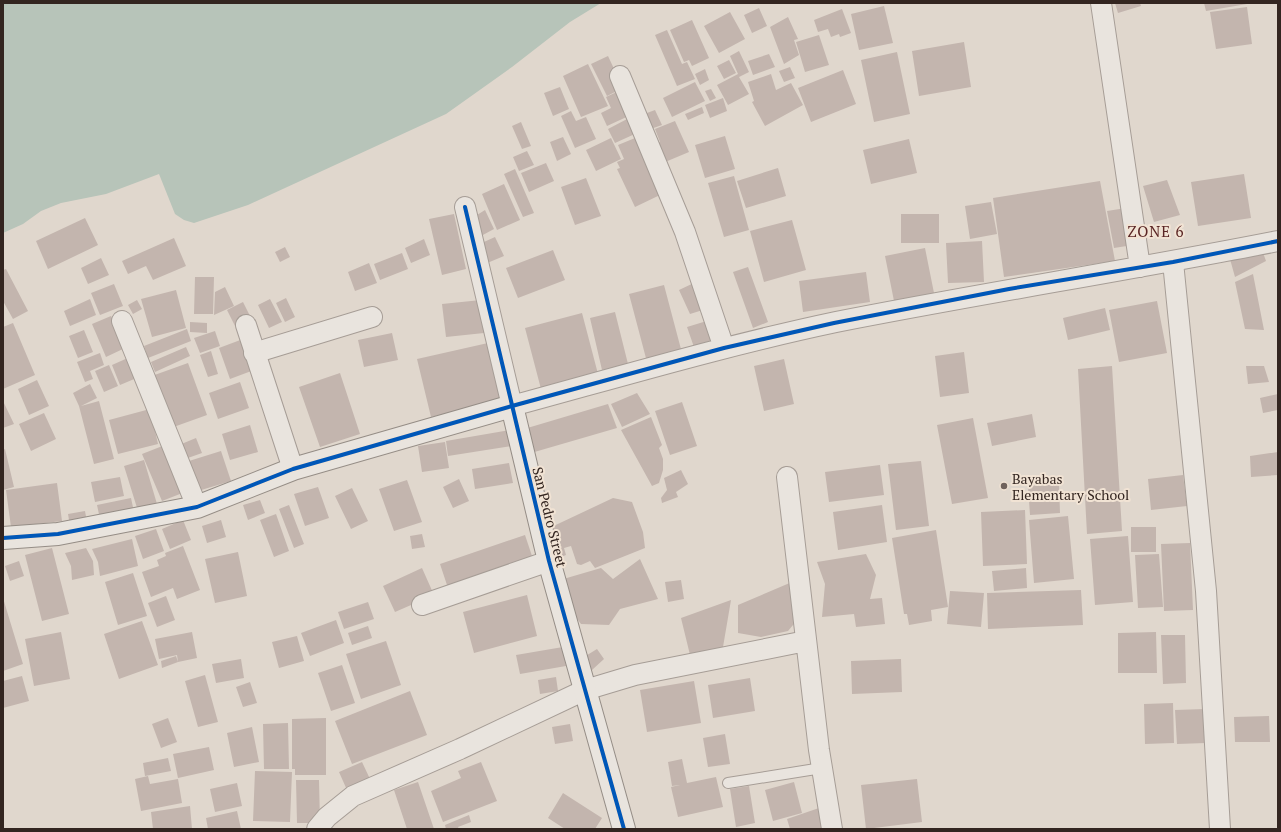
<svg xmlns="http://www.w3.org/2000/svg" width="1281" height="832" viewBox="0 0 1281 832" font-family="'PT Serif',serif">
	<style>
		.water { fill: #b7c4b9 }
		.building { fill: #c3b5ae }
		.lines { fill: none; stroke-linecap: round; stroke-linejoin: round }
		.lane-casing { stroke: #a69d96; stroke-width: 12 }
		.street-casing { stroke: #a69d96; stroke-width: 22 }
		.secondary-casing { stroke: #958d86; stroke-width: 24 }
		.lane { stroke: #e9e4de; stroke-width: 10 }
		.street { stroke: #e9e4de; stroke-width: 20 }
		.secondary { stroke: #e9e4de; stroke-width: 22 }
		.cycleway-casing { stroke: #f1e3d4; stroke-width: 6 }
		.cycleway { stroke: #0057b8; stroke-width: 4 }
		.poi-dot { fill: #70635d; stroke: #f1e3d4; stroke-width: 1.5 }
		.labels { text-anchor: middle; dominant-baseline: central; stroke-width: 4; stroke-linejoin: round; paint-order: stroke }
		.poi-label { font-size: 14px; fill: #332520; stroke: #f1e3d4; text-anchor: start }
		.street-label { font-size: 14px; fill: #332520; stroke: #f1e3d4 }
		.neighbourhood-label { font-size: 15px; letter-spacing: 1px; fill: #5a2524; stroke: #f1e3d4 }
	</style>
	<rect width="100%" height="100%" fill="#e0d7cd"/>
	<path class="water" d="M3,3H601L570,22L512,67L446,114L248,205L194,223L184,220L175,214L159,174L106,194L61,203L41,211L23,224L3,233Z"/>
	<path class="building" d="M1115,3H1140L1141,6L1118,13Z
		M1204,3H1247V4L1206,11Z
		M884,6L893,43L859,50L851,14Z
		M1247,7L1252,44L1216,49L1210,12Z
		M759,8L767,26L752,33L744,15Z
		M842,9L851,33L840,37L839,34L831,37L828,29L818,32L814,20Z
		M730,12L745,39L719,53L704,26Z
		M788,17L798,39L794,40L799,55L784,64L770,27Z
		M692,20L709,58L692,66L689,60L684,62L670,30Z
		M667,30L682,64L687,62L695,79L677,86L655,35Z
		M819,35L829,65L805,72L796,42Z
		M964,42L971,87L919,96L912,51Z
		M739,51L749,72L739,77L749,94L728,105L717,85L738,74L730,56Z
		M897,52L910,114L874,122L861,60Z
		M769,54L775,67L753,75L748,61Z
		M608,56L623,88L607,96L591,64Z
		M729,60L736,73L724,79L717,66Z
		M588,64L608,106L581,117L563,76Z
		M790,67L795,78L784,82L779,71Z
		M705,69L709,80L700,85L695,74Z
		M843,70L856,104L811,122L798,88Z
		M771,74L776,90L791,83L803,105L765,126L752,102L754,101L748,82Z
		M695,82L705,101L672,117L663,98Z
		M560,87L569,109L553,116L544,93Z
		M623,89L633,114L607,126L601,113L611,108L606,97Z
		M711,89L716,98L710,101L705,91Z
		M723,98L727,111L710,118L705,105Z
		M702,107L704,113L688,120L685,114Z
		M655,110L662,125L645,131L639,116Z
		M571,111L576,121L586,117L596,139L575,148L561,116Z
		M629,118L637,133L615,143L608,129Z
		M675,121L689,152L658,165L650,146L660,142L655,129Z
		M521,122L531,146L522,149L512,126Z
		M640,136L654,167L648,170L660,195L635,207L617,169L620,168L617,162L624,159L618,145Z
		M725,136L735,169L705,178L695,145Z
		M563,137L571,154L557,161L550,142Z
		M611,138L621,159L596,171L586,150Z
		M909,139L917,173L871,184L863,150Z
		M527,151L534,165L519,171L513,157Z
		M546,163L554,181L529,192L521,173Z
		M778,168L786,196L746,208L737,181Z
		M515,169L534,213L523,217L504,174Z
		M1244,174L1251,218L1198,226L1191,182Z
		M734,176L749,230L724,237L708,183Z
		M586,178L601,216L575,225L561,187Z
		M1167,180L1180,215L1154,222L1143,186Z
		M1100,181L1115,261L1004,277L993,198Z
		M504,184L520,220L497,230L482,194Z
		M991,202L997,234L970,239L965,206Z
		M1126,208L1133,245L1114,248L1107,211Z
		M485,210L494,229L481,236L469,220Z
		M454,214L466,269L442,275L429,219Z
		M901,214H939V243H901Z
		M85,218L98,245L48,269L36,241Z
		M792,220L806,270L764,282L750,231Z
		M495,237L504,256L480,266L475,246Z
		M174,238L186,266L153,280L146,266L128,274L122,261Z
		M424,239L430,255L411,263L405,248Z
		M982,241L984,282L948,283L946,243Z
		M285,247L290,257L280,262L275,252Z
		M1261,247L1266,261L1235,277L1228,252Z
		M925,248L934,293L894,301L885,256Z
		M553,250L565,280L518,298L506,268Z
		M402,253L408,269L380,280L374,264Z
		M101,258L109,275L88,284L81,268Z
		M369,263L377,283L355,291L348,272Z
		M748,267L768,322L753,328L733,272Z
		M6,269L28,311L13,319L3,301V270Z
		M866,272L870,302L803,312L799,281Z
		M1253,274L1264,330L1245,329L1235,282Z
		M195,277H214L213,314H194Z
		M698,281L706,309L690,314L679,290Z
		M114,284L123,306L100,315L91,293Z
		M664,285L682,353L647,362L629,294Z
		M225,287L234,306L214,315L215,292Z
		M176,290L186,328L152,337L141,299Z
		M286,298L295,317L285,322L276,303Z
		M90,299L96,315L70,326L64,311Z
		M270,299L282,322L269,328L258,305Z
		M137,300L142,309L133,314L128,305Z
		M481,300L484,333L446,337L442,304Z
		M1157,301L1167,353L1119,362L1109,310Z
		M243,302L251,318L235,326L227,310Z
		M1105,308L1110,330L1068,340L1063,318Z
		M615,312L628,364L602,370L590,318Z
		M582,313L598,374L541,389L525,328Z
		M111,316L125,348L106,357L92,324Z
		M710,320L715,345L695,350L687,327Z
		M190,322L207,323V333L190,332Z
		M13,323L35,375L3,389V327Z
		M187,329L191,341L148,358L144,346Z
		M84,330L93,352L78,358L69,336Z
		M215,331L220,346L200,353L194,338Z
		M392,333L398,360L364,367L358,340Z
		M243,339L254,370L230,379L219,348Z
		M488,343L502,400L431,417L417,359Z
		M186,347L190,356L155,372L151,362Z
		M211,351L218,374L208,377L200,355Z
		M964,352L969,393L940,397L935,356Z
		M100,353L104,365L90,371L93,379L85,382L77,362Z
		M130,357L139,377L120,385L112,365Z
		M784,359L794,404L764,411L754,366Z
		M188,363L207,415L168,429L149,377Z
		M109,365L118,386L104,392L95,371Z
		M1112,366L1122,531L1087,534L1078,369Z
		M1246,366H1264L1269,382L1248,384Z
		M340,373L360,434L320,447L299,387Z
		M37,380L49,406L29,415L18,389Z
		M240,382L249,408L218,419L209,393Z
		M90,384L97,398L81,406L99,401L114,459L94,464L79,406L73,393Z
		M637,393L650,414L622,427L611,404Z
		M1278,394V410L1263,413L1260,398Z
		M3,401L14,424L3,428Z
		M682,402L697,446L670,455L655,411Z
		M608,404L617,428L531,453L524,429Z
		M150,409L158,444L118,454L109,420Z
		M44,413L56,439L31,451L19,424Z
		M1032,414L1036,437L992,446L987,423Z
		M651,417L662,445L659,448L663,459V470L659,483L652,486L621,430Z
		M973,418L988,498L952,504L937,425Z
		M250,425L258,452L230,460L222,434Z
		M510,430L512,446L448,456L446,441Z
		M196,438L202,453L185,459L179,445Z
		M445,442L449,468L422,472L418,446Z
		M165,445L185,492L162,501L142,454Z
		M5,449L14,487L3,490V450Z
		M221,451L231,481L198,491L189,461Z
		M1278,452V475L1251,477L1250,456Z
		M144,460L157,504L138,511L124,466Z
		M921,461L929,526L896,530L888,464Z
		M509,463L513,483L475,489L472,469Z
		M880,465L884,495L829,502L825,472Z
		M681,470L688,484L676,492L678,497L662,503L661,498L667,490L664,478Z
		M1183,475L1187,506L1151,510L1148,479Z
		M120,477L124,496L95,502L91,482Z
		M459,479L469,501L453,508L443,487Z
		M407,480L422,522L394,531L379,489Z
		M57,483L62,521L11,527L6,490Z
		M1059,484L1060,513L1030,515L1028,486Z
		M318,487L329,518L305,526L294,494Z
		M352,488L368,521L351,529L335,496Z
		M131,498L134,512L100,519L97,505Z
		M613,498L632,502L643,532L645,548L595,568L590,561L581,565L577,564L571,546L564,548L566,555L556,559L543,531Z
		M260,500L265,513L248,520L243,505Z
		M289,505L304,544L294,548L279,509Z
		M882,505L887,542L838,550L833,512Z
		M1025,510L1027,564L983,566L981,512Z
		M85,511L87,522L70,526L68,514Z
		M276,514L289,551L274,557L260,520Z
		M1068,516L1074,579L1034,583L1029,520Z
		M183,520L191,540L170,549L162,529Z
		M221,520L226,537L207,543L202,526Z
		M1131,527H1156V552H1131Z
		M156,529L164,551L143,559L135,536Z
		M936,530L948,607L931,610L932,621L909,625L907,614H904L892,538Z
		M422,534L425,547L412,549L410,536Z
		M525,535L534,562L449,591L440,564Z
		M1128,536L1133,602L1095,605L1090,539Z
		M132,539L138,566L100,576L98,562L92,549Z
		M1190,543L1193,610L1164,611L1161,544Z
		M183,546L200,590L177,599L173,588L151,597L142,572L159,566L157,560L166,556L165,553Z
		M52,548L69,614L42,621L25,555Z
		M86,548L93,561L94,575L72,580L71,566L65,553Z
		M238,552L247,596L215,603L205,559Z
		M866,554L876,575L870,599L882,598L885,624L856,627L854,614L822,617L825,584L817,562Z
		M1159,554L1163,607L1138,608L1135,555Z
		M640,559L658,599L620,609L609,625L581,624L564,601L560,580L601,568L613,579Z
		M19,561L24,576L10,581L5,566Z
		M422,568L434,595L395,612L383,586Z
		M1026,568L1027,588L994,591L992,571Z
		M133,573L147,616L118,625L105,582Z
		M681,580L684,599L668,602L665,582Z
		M792,582L798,619L788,631L761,637L738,633V605Z
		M1081,590L1083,625L988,629L987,593Z
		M950,591L984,593L981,627L947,624Z
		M527,595L537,636L474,653L463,612Z
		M166,596L175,620L157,627L148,603Z
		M3,598L23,664L3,671Z
		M731,600L723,647L691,659L681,618Z
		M368,602L374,619L344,629L338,612Z
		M336,620L344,643L310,656L301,633Z
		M142,621L158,665L119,679L104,634Z
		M368,626L372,638L352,645L348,633Z
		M61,632L70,679L34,686L25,639Z
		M192,632L197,658L178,662L177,655L159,659L155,639Z
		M1156,632L1157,673H1118V633Z
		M1161,635H1185L1186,683L1163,684Z
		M297,636L304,661L279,668L272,642Z
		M386,641L401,685L361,699L346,654Z
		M563,647L566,666L520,674L516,655Z
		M597,649L604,659L592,670L584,657Z
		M176,656L178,662L162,668L161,661Z
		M241,659L244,678L216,683L212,664Z
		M901,659L902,692L852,694L851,661Z
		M342,665L355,703L331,711L318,673Z
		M205,675L218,722L198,727L185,681Z
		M22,676L29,701L3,708V681Z
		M556,677L558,691L540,694L538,680Z
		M750,678L755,711L713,718L708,685Z
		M694,681L701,723L647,732L640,690Z
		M250,682L257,703L243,707L236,687Z
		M410,691L427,735L352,764L335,721Z
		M1173,703L1174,743L1145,744L1144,704Z
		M1205,709L1206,743L1177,744L1175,710Z
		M1269,716L1270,742H1235L1234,717Z
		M168,718L177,742L161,748L152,724Z
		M326,718V775H295V769H292V719Z
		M288,723L289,769H264L263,724Z
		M570,724L573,741L555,744L552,727Z
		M252,727L259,762L234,767L227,733Z
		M725,734L730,764L708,767L703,738Z
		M209,747L214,770L178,778L173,754Z
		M168,758L171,771L145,776L143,763Z
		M682,759L687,783L716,777L723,807L678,817L671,787L680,785L672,786L668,762Z
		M362,762L370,779L347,790L339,772Z
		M481,762L497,801L443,822L431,791L461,778L458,771Z
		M255,771L292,772L290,822L253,821Z
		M148,776L150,784L178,779L182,803L141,811L135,779Z
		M917,779L922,822L866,829L861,785Z
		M296,780H319L320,823H297Z
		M418,782L434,829H407L394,790Z
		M794,782L802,813L773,821L765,790Z
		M237,783L242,806L215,812L210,789Z
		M749,786L755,823L736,827L730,789Z
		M563,793L602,818L595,829H565L548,818Z
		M190,806L192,829H153L151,812Z
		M819,808L822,829H790L787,819Z
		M237,811L241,829H208L206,818Z
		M469,815L471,822L458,827L459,829H446L445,825Z"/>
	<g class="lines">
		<g class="lane-casing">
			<path id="lane" d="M728,783L822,768"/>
		</g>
		<g class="street-casing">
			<path id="street" d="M1101,3L1140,267
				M620,76L685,232L724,348
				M465,207L512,406C619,377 727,345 836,322C983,293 1131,270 1278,241
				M1173,262L1206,591L1220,829
				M122,321L197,507
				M246,325L293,469
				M254,353L372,317
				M787,477L819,750L832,829
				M422,605L549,561
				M317,829L327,817L353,796L460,749L585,690L635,675L806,641"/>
		</g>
		<g class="secondary-casing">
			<path id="secondary" d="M3,538L58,534L197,507L293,469L512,406L549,561L624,829"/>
		</g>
		<use href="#lane" class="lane"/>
		<use href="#street" class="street"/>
		<use href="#secondary" class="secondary"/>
		<g class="cycleway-casing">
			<path id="cycleway" d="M465,207L549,561L624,829
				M3,538L58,534L197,507L293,469L512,406L724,348L834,323L1009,289L1173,262L1278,241"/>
		</g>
		<use href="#cycleway" class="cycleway"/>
	</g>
	<circle class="poi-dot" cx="1004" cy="486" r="4"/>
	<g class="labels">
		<g class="poi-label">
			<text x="1012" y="478">Bayabas<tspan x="1012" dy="16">Elementary School</tspan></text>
		</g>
		<g class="street-label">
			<text transform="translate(550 517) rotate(76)">San Pedro Street</text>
		</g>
		<g class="neighbourhood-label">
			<text x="1156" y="231">ZONE 6</text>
		</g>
	</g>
	<rect width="1281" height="832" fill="none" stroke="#332520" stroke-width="8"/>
</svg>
